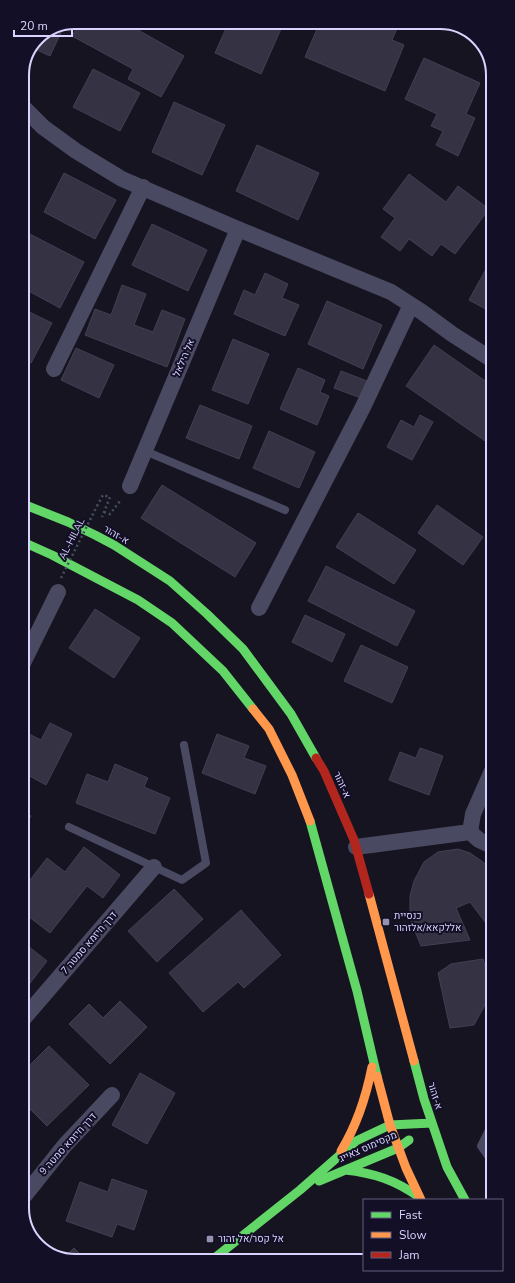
<svg xmlns="http://www.w3.org/2000/svg" width="515" height="1283" viewBox="0 0 515 1283" font-family="'Nunito Sans',Heebo,sans-serif">
	<style>
		.building { fill: #343243; stroke: #433f54 }
		.lines { fill: none; stroke-linecap: round; stroke-linejoin: round }
		.path { stroke: #44505f; stroke-width: 2.5; stroke-dasharray: 2 3; stroke-linecap: butt }
		.lane { stroke: #4a4962; stroke-width: 8 }
		.street { stroke: #4a4962; stroke-width: 16 }
		.fast { stroke: #63d668; stroke-width: 9 }
		.slow { stroke: #ff974d; stroke-width: 9 }
		.jam { stroke: #b3261e; stroke-width: 9 }
		.path-bridge { stroke: #44505f; stroke-width: 2.5; stroke-dasharray: 2 3; stroke-linecap: butt }
		.poi-dot { fill: #9591b1; stroke: #130f26; stroke-width: 1.5 }
		.labels { text-anchor: middle; dominant-baseline: central; stroke-width: 4; stroke-linejoin: round; paint-order: stroke }
		.street-label { font-size: 10px; fill: #d9d4ff; stroke: #130f26 }
		.poi-label { font-size: 10px; fill: #d9d4ff; stroke: #130f26; text-anchor: start }
		.rim { fill: none; stroke: #d9d4ff; stroke-width: 2 }
	</style>
	<rect width="100%" height="100%" fill="#161421"/>
	<path class="building" d="M80,22H124L184,56L161,97L128,79L133,69L72,36Z
		M229,22H284L261,74L215,53Z
		M320,22H390L398,26L392,40L404,45L385,91L305,57Z
		M64,26L50,56L33,48L38,37Z
		M424,58L480,83L466,114L475,118L458,156L436,145L443,131L431,126L437,114L405,99Z
		M93,69L140,93L120,131L73,107Z
		M174,102L225,125L202,175L152,152Z
		M257,145L319,173L298,220L236,191Z
		M64,173L116,200L95,239L44,212Z
		M409,174L446,202L458,186L489,209L455,254L441,244L432,256L409,239L400,251L381,237L395,218L383,209Z
		M152,224L207,250L188,291L132,265Z
		M22,230L84,262L60,308L23,288Z
		M486,269L491,272V312L469,300Z
		M265,273L288,284L282,298L299,305L285,336L234,314L244,290L255,295Z
		M122,285L146,294L134,325L153,332L162,310L185,319L167,367L85,335L95,309L111,315Z
		M327,301L382,325L363,369L308,344Z
		M23,309L52,323L31,363L23,358Z
		M233,339L269,354L248,404L212,390Z
		M434,345L491,385V445L406,386Z
		M76,348L114,365L99,398L61,380Z
		M298,368L325,380L320,392L329,396L317,425L280,409Z
		M341,371L367,381L361,398L334,388Z
		M200,405L252,426L239,459L186,438Z
		M420,415L433,422L412,460L387,447L401,420L414,427Z
		M269,431L315,452L299,488L253,468Z
		M162,485L256,543L235,577L141,518Z
		M437,505L483,537L463,565L418,533Z
		M358,513L416,550L394,584L336,547Z
		M326,566L415,611L397,646L308,601Z
		M95,609L140,638L114,678L69,648Z
		M305,615L345,634L332,662L292,642Z
		M361,645L408,667L392,703L344,681Z
		M50,723L72,734L46,785L24,773V744L29,734L41,740Z
		M217,734L249,746L244,758L266,766L255,794L202,773Z
		M420,748L443,756L429,795L389,780L400,752L416,758Z
		M115,764L148,778L144,787L170,798L155,834L76,803L87,774L108,782Z
		M24,811L31,816L24,826Z
		M84,847L120,875L103,898L87,886L50,933L24,913V888L47,858L65,872Z
		M458,849L470,853L483,862L492,870V920L488,926L470,902L456,908L470,940L421,946L410,919V896L414,881L424,862L438,852Z
		M174,889L203,919L157,962L128,931Z
		M241,910L281,955L244,988L238,982L203,1012L169,973Z
		M24,943L47,961L24,991Z
		M483,959L492,989V992L474,1025L450,1028L438,973L451,964Z
		M120,1001L147,1027L110,1064L69,1024L89,1004L103,1018Z
		M49,1046L89,1085L47,1126L24,1103V1071Z
		M140,1073L175,1093L147,1144L112,1125Z
		M112,1179L147,1191L134,1230L117,1224L112,1237L66,1221L80,1182L108,1192Z
		M74,1248L87,1261H71L64,1258Z"/>
	<g class="lines">
		<path class="path" d="M97,506L103,495L110,497L102,517
			M104,512L110,514L120,501"/>
		<path class="lane" d="M145,451L285,510
			M69,827L182,880L206,863L184,745
			M493,1122L481,1146L493,1163"/>
		<path class="street" d="M22,106L43,127L76,151L122,179L238,229L391,292L422,312L452,334L491,359
			M54,369L143,187
			M130,486L238,229
			M259,608L363,407L411,305
			M23,663L58,592
			M492,771L473,814L470,832L479,840L492,846
			M356,847L470,832
			M24,1018L154,867
			M25,1195L65,1145L112,1095"/>
		<path class="fast" d="M23,504L68,522L95,535L114,545L170,581L207,614L243,649L291,714L316,758
			M23,542L52,555L138,600L172,623L223,671L253,709
			M310,821L357,991L377,1076
			M414,1061L424,1099L447,1167L465,1200
			M345,1170C374,1173 395,1180 419,1197
			M319,1181L398,1148L409,1140
			M212,1260L300,1190L356,1141L390,1125L432,1123"/>
		<path class="slow" d="M253,709L269,729L292,775L310,821
			M369,894L414,1061
			M377,1076L390,1125L406,1168L421,1200
			M341,1151C357,1125 366,1097 372,1067"/>
		<path class="jam" d="M316,758L324,771L354,840L369,894"/>
		<path class="path-bridge" d="M61,578L97,506"/>
	</g>
	<g class="poi-dot">
		<rect x="382" y="918" width="8" height="8" rx="2"/>
		<rect x="206" y="1235" width="8" height="8" rx="2"/>
	</g>
	<g class="labels">
		<g class="street-label">
			<text transform="translate(184 358) rotate(-67)">אל הילאל</text>
			<text transform="translate(116 535) rotate(30)">א-זהור</text>
			<text transform="translate(72 539) rotate(-63)">AL-HILAL</text>
			<text transform="translate(342 785) rotate(66)">א-זהור</text>
			<text transform="translate(89 943) rotate(-49)">דרך חיזמא סמטה 7</text>
			<text transform="translate(435 1096) rotate(73)">א-זהור</text>
			<text transform="translate(68 1144) rotate(-48)">דרך חיזמא סמטה 9</text>
			<text transform="translate(368 1147) rotate(-24)">מקסימוס צאייג</text>
		</g>
		<g class="poi-label">
			<text x="394" y="916">כנסיית<tspan x="394" dy="12">אללקאא/אלזהור</tspan></text>
			<text x="218" y="1239">אל קסר/אל זהור</text>
		</g>
	</g>
	<path d="M0 0H515V1283H0ZM75 29H440A46 46 0 0 1 486 75V1208A46 46 0 0 1 440 1254H75A46 46 0 0 1 29 1208V75A46 46 0 0 1 75 29Z" fill="#130f26" fill-rule="evenodd"/>
	<path class="rim" d="M75 29H440A46 46 0 0 1 486 75V1208A46 46 0 0 1 440 1254H75A46 46 0 0 1 29 1208V75A46 46 0 0 1 75 29Z"/>
	<rect x="363" y="1199" width="140" height="72" fill="#130f26" stroke="#625e7d"/>
	<rect x="371" y="1212" width="20" height="6" fill="#63d668" stroke="#625e7d"/>
	<text x="399" y="1219" font-size="12" fill="#d9d4ff">Fast</text>
	<rect x="371" y="1232" width="20" height="6" fill="#ff974d" stroke="#625e7d"/>
	<text x="399" y="1239" font-size="12" fill="#d9d4ff">Slow</text>
	<rect x="371" y="1252" width="20" height="6" fill="#b3261e" stroke="#625e7d"/>
	<text x="399" y="1259" font-size="12" fill="#d9d4ff">Jam</text>
	<path d="M14 30v6h58v-6" fill="none" stroke="#d9d4ff" stroke-width="2"/>
	<text x="20" y="30" font-size="12" fill="#d9d4ff" stroke="#130f26" stroke-width="3" paint-order="stroke">20 m</text>
</svg>
